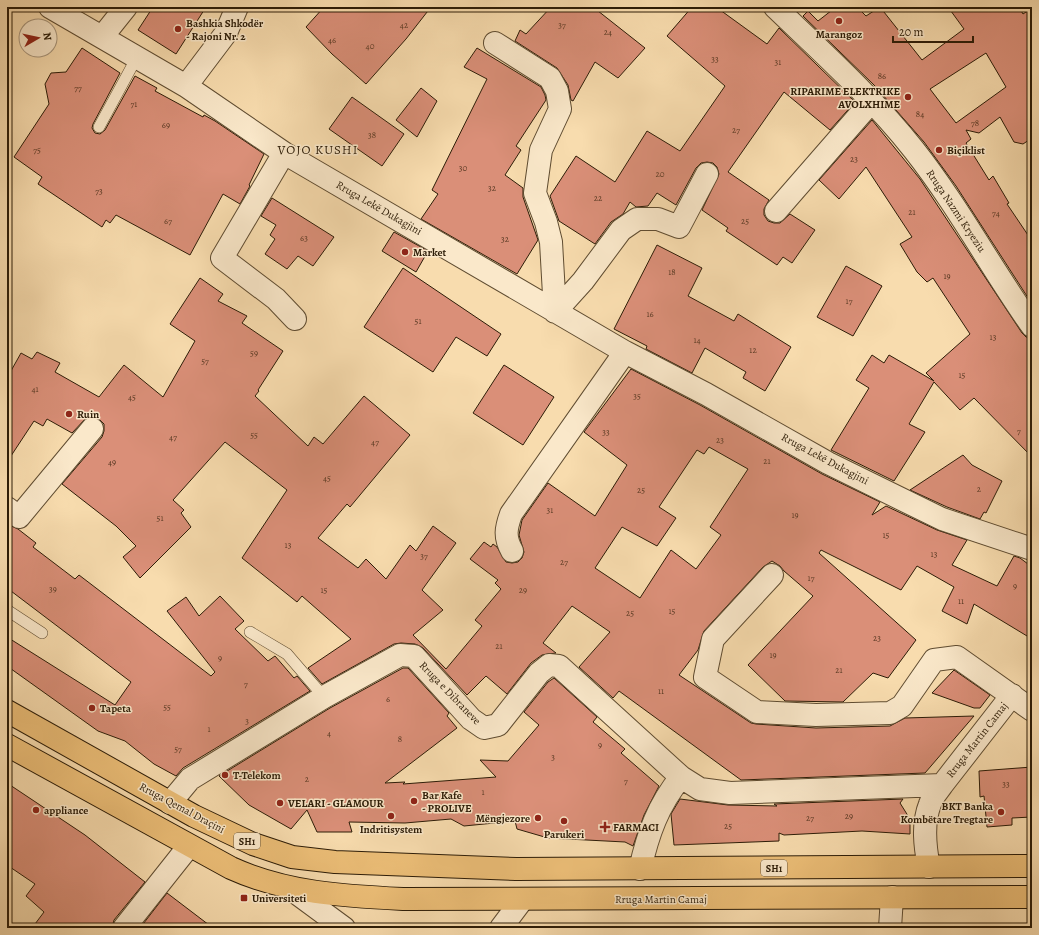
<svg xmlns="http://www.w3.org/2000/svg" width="1039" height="935" viewBox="0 0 1039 935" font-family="Alegreya,serif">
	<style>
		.green { fill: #c3bf86; stroke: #786e46 }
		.building { fill: #da8f78; stroke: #2c1c07; fill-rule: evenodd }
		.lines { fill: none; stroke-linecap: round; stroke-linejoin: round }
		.service-casing { stroke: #5f4c31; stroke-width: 12 }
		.minor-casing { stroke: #5f4c31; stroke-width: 24 }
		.tertiary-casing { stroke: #5f4c31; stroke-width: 24 }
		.primary-casing { stroke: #2c1c07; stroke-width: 24 }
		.service { stroke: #fae8ca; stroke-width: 11 }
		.minor { stroke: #fae8ca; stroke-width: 22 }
		.tertiary { stroke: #fae8ca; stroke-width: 22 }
		.primary { stroke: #ecbe77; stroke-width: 22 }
		.poi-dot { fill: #8f2418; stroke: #fae8ca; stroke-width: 1.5 }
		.labels { text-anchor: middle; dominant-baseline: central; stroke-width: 3; stroke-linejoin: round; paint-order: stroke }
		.number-label { font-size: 9px; fill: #583923 }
		.shield { fill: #fae8ca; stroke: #6a5942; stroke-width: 1 }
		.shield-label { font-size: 10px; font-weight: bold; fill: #2c1c07 }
		.poi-label { font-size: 11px; font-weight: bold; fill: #2c1c07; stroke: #fae8ca; text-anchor: start }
		.street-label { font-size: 11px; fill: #2c1c07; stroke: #fae8ca }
		.quarter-label { font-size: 13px; letter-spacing: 1px; fill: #2c1c07; stroke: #fae8ca }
	</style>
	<rect width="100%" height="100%" fill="#f8dcae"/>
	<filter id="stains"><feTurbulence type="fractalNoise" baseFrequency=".005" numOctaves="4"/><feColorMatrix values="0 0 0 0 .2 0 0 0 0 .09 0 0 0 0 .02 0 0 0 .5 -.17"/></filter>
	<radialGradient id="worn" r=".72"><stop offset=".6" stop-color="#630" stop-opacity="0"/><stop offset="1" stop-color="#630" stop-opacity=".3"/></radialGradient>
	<path class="green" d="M370,925L475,926L474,928H376Z"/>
	<path class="building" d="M153,7H206L176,54L138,30Z
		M324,7H431L406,39L366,84L332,54L306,27Z
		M551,7H593L645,48L618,78L595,62L573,101L571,100L568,85L557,68L515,41L520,30L526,34Z
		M692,7H716L767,44L779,28L855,102L830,130L784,92L728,172L769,200L764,209V215L768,221L774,223H780L790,214L815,230L792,263L783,257L777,265L726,231L728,228L702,210L719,174L717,167L713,163L707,162L701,163L696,168L676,205L657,193L648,206L636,207L630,202L623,214L611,222L595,244L559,221L550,196L576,156L615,182L647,131L680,151L725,86L667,36Z
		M836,7H857L866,16L880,7L922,60L964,29L948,7H1019L1023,14L1032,8V138L1023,144L1014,142L1000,117L979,133L966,130L971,139L966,143L989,180L993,176L1009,203L1007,204L1032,241V304L956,186L924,142L874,85L803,16L808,11L818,21ZM986,53L1006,87L956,123L930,89Z
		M82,48L120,73L93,124L92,128L95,133L100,134L105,130L135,76L157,88L155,91L203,117L204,115L215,121L264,154L249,185L250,186L240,204L223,194L190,255L116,215L110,223L106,220L102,227L38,184L42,177L14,157L49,104L45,84L51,73L66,72Z
		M477,48L541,87L545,95L546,100L516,146L521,150L505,175L523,188V197L538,240L517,274L421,219L438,194L432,190L487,79L464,67Z
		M421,88L437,101L417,137L396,120Z
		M352,97L404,134L382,166L329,129Z
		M872,120L920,179L1022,333L1026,337L1032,338V457L974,398L960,410L934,382L909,424L925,432L894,481L831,450L869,388L856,380L872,355L884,363L889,355L934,381L926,373L970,334L933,278L927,282L917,272L900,244L912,237L866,167L839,199L819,180Z
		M272,198L334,237L313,266L298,256L287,269L265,254L275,239L270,235L276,225L261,216Z
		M394,232L428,251L416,272L382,251Z
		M657,245L702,268L688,296L734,321L738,314L791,347L765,391L743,378L746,372L705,348L692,373L646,349L647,346L614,329Z
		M846,266L882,286L853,336L817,317Z
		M403,268L501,334L487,356L456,337L433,372L364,327Z
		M200,278L223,294L218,301L247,316L242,323L283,351L258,390L259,391L255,396L308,446L314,437L323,444L364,396L410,435L350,507L347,504L318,538L358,568L366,559L386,579L410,545L416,551L433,526L456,543L422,590L443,610L413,635L446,669L482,626L475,620L501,589L495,583L498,580L470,559L484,542L491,547L493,544L497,547L506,562L512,563L518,562L522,558L524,552L519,535L522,520L548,483L595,516L627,465L584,432L631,369L700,405L822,474L880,502L872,515L886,506L937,530L967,540L952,565L997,586L1014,556L1020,558L1032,567V639L974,604L967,624L942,611L954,587L917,566L901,590L821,550L819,553L916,640L888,678L873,673L843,702L785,701L748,665L813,596L784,571L780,566L772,561L763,567L704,631L698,650L679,675L751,723L756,724L816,728L890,726L905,718L974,716L925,773L741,780L619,691L613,698L579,667L610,632L572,606L543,643L556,653L542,655L531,663L507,694L486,676L467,695L423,648L415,644L401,643L394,644L322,684L308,668L351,639L302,596L297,602L242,558L287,490L225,442L173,500L184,510L181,513L191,527L140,578L123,557L136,546L116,526L62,484L102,437L104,431V424L100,420L94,417H87L72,433L47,419L43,426L34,421L7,462V378L21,353L32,359L37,352L60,363L55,372L99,397L124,365L163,397L195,341L170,324ZM709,447L748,469L710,527L721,535L696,569L671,550L640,598L595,568L622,527L657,546L676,518L659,507L697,450L704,454Z
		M504,365L554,397L523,445L473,413Z
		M963,455L972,465L1002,481L986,513L984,512L980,519L947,507L910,490Z
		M7,524L18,529L36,543L33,547L75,579L79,575L211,676L215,672L167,611L186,597L199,616L220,596L244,621L235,629L268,661L275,656L294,678L297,676L310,691L183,768L176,776L154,764L125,741L98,731L7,666V637L115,705L131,682L7,588Z
		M403,668H408L449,713L447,716L457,728L385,783L405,782L403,784L496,777L480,760L508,761L539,725L524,712L548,682L554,678L597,717L593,722L625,749L621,753L659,786L644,815L633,846L625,842L548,838L517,829L515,821L464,826L451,819L405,823L349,822L352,832H317L307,810L291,829L249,805L219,776L330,708Z
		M954,670L990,695L980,708H974L932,693Z
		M1032,767V817L1012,818V825L987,827L984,796L980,797L979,771Z
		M7,783L85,835L145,882L114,920L112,928H32L44,912L26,896L35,884L7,865Z
		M680,799L728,805L777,806L774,804L903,799L900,803L910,819V834L862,831L784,835L779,833V841L674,845L671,814Z
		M167,893L213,928H140Z"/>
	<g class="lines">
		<g class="service-casing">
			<path id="service" d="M99,127L137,57
				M7,610L42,633
				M250,632L287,654L324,697"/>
		</g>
		<g class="minor-casing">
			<path id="minor" d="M50,7L186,86L284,153L625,352L706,394L828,463L942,519L1032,549
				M775,7C823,53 873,98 914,150C958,206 991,268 1032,326
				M102,37L126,7
				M495,43L550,78L557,91L560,109L541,150L535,193L546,222L551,242L555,312
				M186,86L226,33L237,7
				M284,153L222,258L276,299L295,319
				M776,211L871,102
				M555,312L583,281L621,230L637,219H658L679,227L707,174
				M7,508L19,517L92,429
				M512,551C504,537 506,528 511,514L625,352
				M772,575L713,639L705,677L757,712L816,715L890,713L902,706L934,660L957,657L1032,710
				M170,803L190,779L324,697L400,655L414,656L471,719L484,728L498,725L539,673L549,665L559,666L681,777L700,789L730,793L942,785L1012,695
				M929,867C925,847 922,824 930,804C932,797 938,791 942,785
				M640,869C648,834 658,805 681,777
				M124,928L189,846
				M890,928L892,897"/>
		</g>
		<g class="tertiary-casing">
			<path id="tertiary" d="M291,889L344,928
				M501,928L522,900"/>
		</g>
		<g class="primary-casing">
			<path id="primary" d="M7,711L194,816L253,844L292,857L335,862L516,869L1032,866
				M7,745L231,868C286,893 343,896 403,899L1032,897"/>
		</g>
		<use href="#service" class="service"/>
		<use href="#minor" class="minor"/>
		<use href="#tertiary" class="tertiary"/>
		<use href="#primary" class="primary"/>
	</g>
	<g class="poi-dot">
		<circle cx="839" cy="21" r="4"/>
		<circle cx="178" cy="29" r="4"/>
		<circle cx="908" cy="97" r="4"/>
		<circle cx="939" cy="150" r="4"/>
		<circle cx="405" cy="252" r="4"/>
		<circle cx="69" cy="414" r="4"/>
		<circle cx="92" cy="708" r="4"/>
		<circle cx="225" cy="775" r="4"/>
		<circle cx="414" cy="801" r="4"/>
		<circle cx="280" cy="803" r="4"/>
		<circle cx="36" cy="810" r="4"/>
		<circle cx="1001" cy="812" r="4"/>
		<circle cx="391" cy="816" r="4"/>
		<circle cx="538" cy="818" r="4"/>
		<circle cx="564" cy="821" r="4"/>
		<path d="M603 821h4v4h4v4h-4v4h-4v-4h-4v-4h4z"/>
		<rect x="240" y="894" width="8" height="8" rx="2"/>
	</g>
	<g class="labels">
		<g class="number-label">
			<text x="404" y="25">42</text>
			<text x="562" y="25">37</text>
			<text x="608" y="32">24</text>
			<text x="332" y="40">46</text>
			<text x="370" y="46">40</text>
			<text x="715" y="59">33</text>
			<text x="778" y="62">31</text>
			<text x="882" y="76">86</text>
			<text x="78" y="88">77</text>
			<text x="134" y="104">71</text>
			<text x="920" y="114">84</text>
			<text x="975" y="123">78</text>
			<text x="166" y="125">69</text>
			<text x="736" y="130">27</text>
			<text x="372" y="135">38</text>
			<text x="37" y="150">75</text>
			<text x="854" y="159">23</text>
			<text x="463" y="168">30</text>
			<text x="660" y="174">20</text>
			<text x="492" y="188">32</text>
			<text x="99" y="191">73</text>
			<text x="598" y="198">22</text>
			<text x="912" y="212">21</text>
			<text x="996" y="213">74</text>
			<text x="168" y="221">67</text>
			<text x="745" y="221">25</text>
			<text x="304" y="238">63</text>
			<text x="505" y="239">32</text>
			<text x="672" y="272">18</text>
			<text x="947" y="276">19</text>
			<text x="849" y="301">17</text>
			<text x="650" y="314">16</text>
			<text x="418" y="321">51</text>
			<text x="993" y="337">13</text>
			<text x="697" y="340">14</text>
			<text x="753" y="350">12</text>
			<text x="254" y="353">59</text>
			<text x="205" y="361">57</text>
			<text x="962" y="375">15</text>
			<text x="35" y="389">41</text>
			<text x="637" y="396">35</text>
			<text x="132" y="397">45</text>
			<text x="1019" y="431">7</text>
			<text x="606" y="432">33</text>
			<text x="254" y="435">55</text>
			<text x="173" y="437">47</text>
			<text x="720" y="440">23</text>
			<text x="375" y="442">47</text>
			<text x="767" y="461">21</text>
			<text x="112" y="462">49</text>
			<text x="327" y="478">45</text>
			<text x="979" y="489">2</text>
			<text x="641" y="490">25</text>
			<text x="550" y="510">31</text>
			<text x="795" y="515">19</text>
			<text x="160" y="518">51</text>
			<text x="886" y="535">15</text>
			<text x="288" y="545">13</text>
			<text x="934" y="554">13</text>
			<text x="424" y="556">37</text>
			<text x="564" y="562">27</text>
			<text x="811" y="578">17</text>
			<text x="1015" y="586">9</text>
			<text x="53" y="589">39</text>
			<text x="324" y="590">15</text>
			<text x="523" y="590">29</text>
			<text x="961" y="601">11</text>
			<text x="672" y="611">15</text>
			<text x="630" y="613">25</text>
			<text x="877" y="638">23</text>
			<text x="499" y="646">21</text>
			<text x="773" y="655">19</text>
			<text x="220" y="658">9</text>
			<text x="839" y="670">21</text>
			<text x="246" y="684">7</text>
			<text x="661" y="691">11</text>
			<text x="388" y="699">6</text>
			<text x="167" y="707">55</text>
			<text x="247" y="721">3</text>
			<text x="209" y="729">1</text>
			<text x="329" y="733">4</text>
			<text x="400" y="739">8</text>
			<text x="600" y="745">9</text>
			<text x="178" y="749">57</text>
			<text x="553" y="757">3</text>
			<text x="307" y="779">2</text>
			<text x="626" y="781">7</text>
			<text x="1006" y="784">33</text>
			<text x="483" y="792">1</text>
			<text x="849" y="816">29</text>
			<text x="810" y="818">27</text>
			<text x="728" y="826">25</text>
		</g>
		<g class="shield">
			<rect x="234" y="833" width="26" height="16" rx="3"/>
			<rect x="761" y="860" width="26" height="16" rx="3"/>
		</g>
		<g class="shield-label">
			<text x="247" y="841">SH1</text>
			<text x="774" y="868">SH1</text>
		</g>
		<g class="poi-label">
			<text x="186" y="23">Bashkia Shkodër<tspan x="186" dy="13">- Rajoni Nr. 2</tspan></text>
			<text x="839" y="34" text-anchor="middle">Marangoz</text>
			<text x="900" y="91" text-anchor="end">RIPARIME ELEKTRIKE<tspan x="900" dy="13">AVOLXHIME</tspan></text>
			<text x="947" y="150">Biçiklist</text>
			<text x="413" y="252">Market</text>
			<text x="77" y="414">Ruin</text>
			<text x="100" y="708">Tapeta</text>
			<text x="233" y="775">T-Telekom</text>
			<text x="422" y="795">Bar Kafe<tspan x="422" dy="13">- PROLIVE</tspan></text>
			<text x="288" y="803">VELARI - GLAMOUR</text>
			<text x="993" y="806" text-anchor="end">BKT Banka<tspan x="993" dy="13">Kombëtare Tregtare</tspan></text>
			<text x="44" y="810">appliance</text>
			<text x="530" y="818" text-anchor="end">Mëngjezore</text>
			<text x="613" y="827">FARMACI</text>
			<text x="391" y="829" text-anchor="middle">Indritisystem</text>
			<text x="564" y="834" text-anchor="middle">Parukeri</text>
			<text x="252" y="898">Universiteti</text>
		</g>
		<g class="street-label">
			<text transform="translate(379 208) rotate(30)">Rruga Lekë Dukagjini</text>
			<text transform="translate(956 211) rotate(56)">Rruga Nazmi Kryeziu</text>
			<text transform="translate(825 459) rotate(28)">Rruga Lekë Dukagjini</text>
			<text transform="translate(450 693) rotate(46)">Rruga e Dibraneve</text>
			<text transform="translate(977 740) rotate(-52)">Rruga Martin Camaj</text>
			<text transform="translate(182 808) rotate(28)">Rruga Qemal Draçini</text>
			<text x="661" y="899">Rruga Martin Camaj</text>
		</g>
		<g class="quarter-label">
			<text x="318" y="149">VOJO KUSHI</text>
		</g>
	</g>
	<rect width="1039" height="935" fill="none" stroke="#f8dcae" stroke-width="24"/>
	<rect x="8" y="8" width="1023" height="919" fill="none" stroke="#2c1c07" stroke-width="2"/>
	<rect x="12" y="12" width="1015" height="911" fill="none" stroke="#2c1c07"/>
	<g transform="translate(38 38) rotate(81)"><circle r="19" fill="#fae8ca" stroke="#a8967c"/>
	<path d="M0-3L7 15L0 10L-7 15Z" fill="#8f2418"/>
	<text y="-6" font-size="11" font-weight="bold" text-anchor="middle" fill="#2c1c07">N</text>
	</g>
	<path d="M893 36v6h80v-6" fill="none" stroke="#2c1c07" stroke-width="2"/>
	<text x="899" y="36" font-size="12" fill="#2c1c07" stroke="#fae8ca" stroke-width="3" paint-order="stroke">20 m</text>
	<rect width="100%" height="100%" filter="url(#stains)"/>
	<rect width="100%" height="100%" fill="url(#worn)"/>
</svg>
